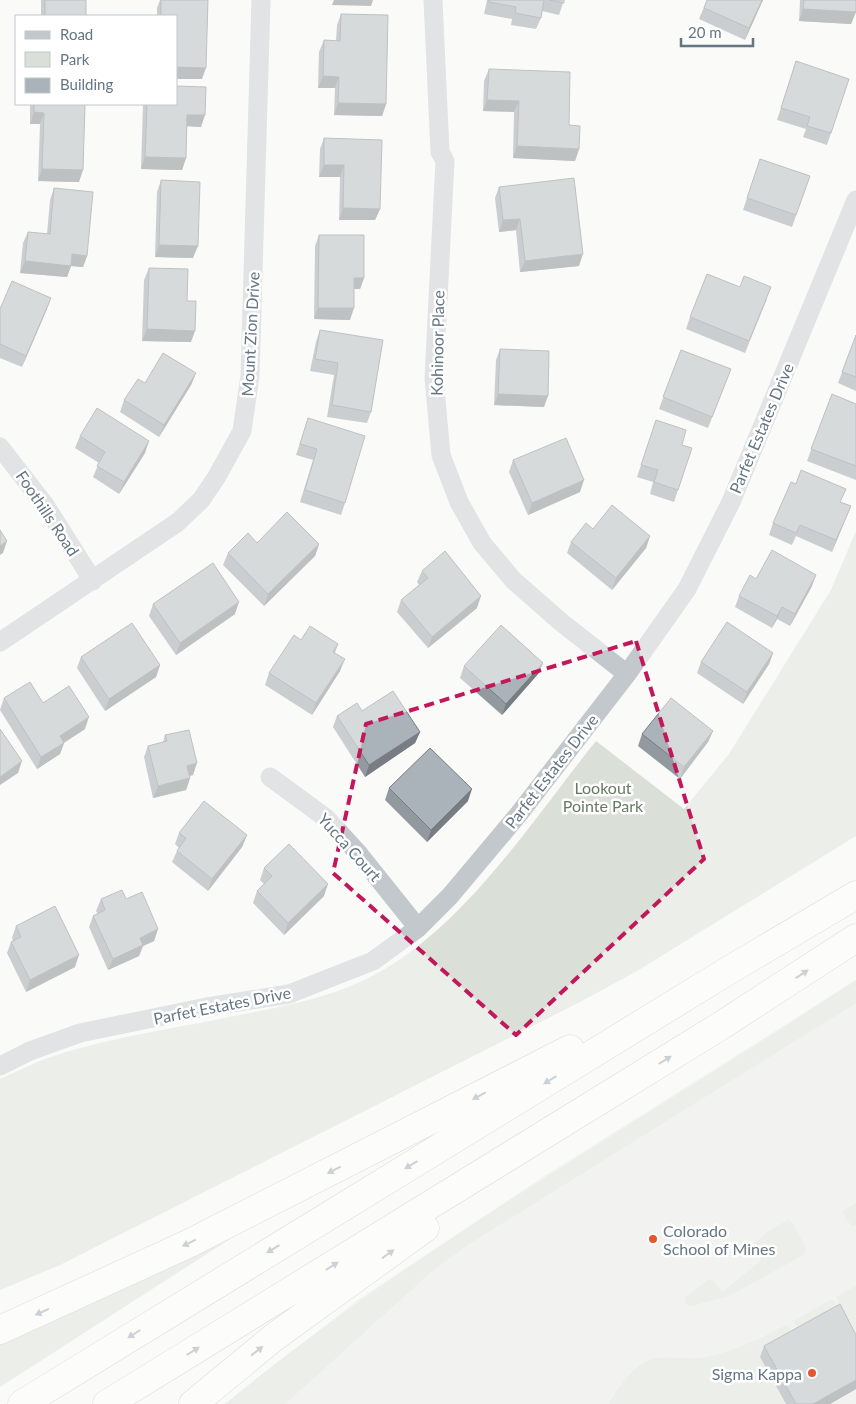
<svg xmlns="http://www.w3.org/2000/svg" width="856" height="1404" viewBox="0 0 856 1404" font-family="Lato,sans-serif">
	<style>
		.built { fill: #e8e9e9 }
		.green { fill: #dadfd7 }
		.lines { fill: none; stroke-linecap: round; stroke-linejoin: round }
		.trunk-casing { stroke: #b4b9bd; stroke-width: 29 }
		.minor { stroke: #c3c8cc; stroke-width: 19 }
		.trunk { stroke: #fff; stroke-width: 28 }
		.wall { fill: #929a9f }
		.shaded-wall { fill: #777d82 }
		.building { fill: #aab3b9; stroke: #777d82 }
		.oneway { fill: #939fa8 }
		.marked { fill: none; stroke: #c2185b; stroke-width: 4; stroke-dasharray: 10 6; stroke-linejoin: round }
		.poi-dot { fill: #e4572e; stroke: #fff; stroke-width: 2 }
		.labels { text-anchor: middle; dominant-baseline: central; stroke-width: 5; stroke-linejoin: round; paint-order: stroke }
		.street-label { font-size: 16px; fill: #657683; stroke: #fff }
		.park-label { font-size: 16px; fill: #687a64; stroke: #fff }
		.poi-label { font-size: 16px; fill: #657683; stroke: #fff; text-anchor: start }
	</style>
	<rect width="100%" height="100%" fill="#fafaf8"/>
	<path class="built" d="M856,980V1404H225L358,1300L543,1177Z"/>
	<path class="green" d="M856,531V836L637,971L578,1003L125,1232L60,1265L0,1290V1079C15,1072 30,1065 45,1059C104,1038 168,1030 229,1017C274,1008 318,1001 360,982C458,938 530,823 596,741L684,809L729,754L831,590Z
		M856,980V1003L469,1244L430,1273L285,1404H225C422,1242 645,1121 856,980Z
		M856,1203V1224L853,1226L847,1221L843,1211Z
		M278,1208L0,1387V1338Z
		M788,1220L792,1222L806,1248L805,1254L729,1296L691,1306L685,1304V1298L708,1280H713L722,1292L761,1261L752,1245L770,1230Z
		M856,1286V1333L836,1297Z
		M830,1300L834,1301L840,1314L801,1335L794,1321Z
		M787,1325L795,1338L760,1357L786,1404H609C617,1389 631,1369 647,1361C663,1354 684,1360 701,1358C732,1353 760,1339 787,1325Z"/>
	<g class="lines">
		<g class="trunk-casing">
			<path id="trunk" d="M0,1330L190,1243L570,1049
				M22,1404L726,972L856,895
				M107,1404L722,1025L856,938
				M193,1404L273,1338L425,1228"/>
		</g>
		<path class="minor" d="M433,0L440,152L445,161L434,378L441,455L459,502L482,543L514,581L561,622L627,674
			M0,447L45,505L93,581
			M0,642L178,522L201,500L216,478L242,431L250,376L261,0
			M270,777L326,818L358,853L418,928
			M0,1066L30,1051L80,1033L207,1007L289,994L373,961L418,928L450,896L518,815L627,674L687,589L731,502L856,200"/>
		<use href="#trunk" class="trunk"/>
	</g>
	<path class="wall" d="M41,0H86V16H41Z
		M160,0H208L202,79H176V16H157V8Z
		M487,0H564L559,15L542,11L541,18L536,29L511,25L512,19L484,14Z
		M707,0H763L745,40L699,19Z
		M800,0H856V12L851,24L799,21Z
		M341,14L386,104L382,116L334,115L335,88H318L319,52L324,40L336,41L337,25Z
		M796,61L831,133L827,145L803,137L806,129L777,120Z
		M489,69L569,125L579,149L575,161L513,158L514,112L483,111L484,81Z
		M30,104H85L79,182L38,181L40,124H30Z
		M143,104H176L201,127L187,126L186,158L182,170L141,169Z
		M324,138L380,209L375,220H339L340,177H319L320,149Z
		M760,159L810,176L792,227L743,210Z
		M161,180L193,258L155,257L157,192Z
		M499,187L579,266L520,272L516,230L499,232L495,198Z
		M54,188L87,256L83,267L71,266L67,277L20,273L23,243L28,232L47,234L50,200Z
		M319,235L364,278L360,289H354L350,320L314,319L315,246Z
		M149,268L187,301L191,342L142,341L144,280Z
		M740,287L767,299L745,353L686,329L690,317Z
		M0,309H47L22,367L0,358Z
		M320,330L371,412L367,423L327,417L334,375L310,371L316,342Z
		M856,335V391L838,383Z
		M500,349L544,407L494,405L496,360Z
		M681,350L731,369L708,428L659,409Z
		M196,373L191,385L159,437L120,412L124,400L145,383Z
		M832,394L856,404V480L807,461Z
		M308,418L345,503L341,515L300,502L313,460L296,455Z
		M656,420L682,445L678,490L674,502L650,494L653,482L637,477Z
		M80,436L145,453L119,494L93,477L99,463L75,448Z
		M513,460L580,492L528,515L509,472Z
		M841,502L851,506L832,552L796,536L792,545L769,535L773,523Z
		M593,529L650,536L646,548L612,590L567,553L571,542Z
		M257,543L319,544L315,556L264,606L223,565L228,553Z
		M422,571L477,608L428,648L397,612L401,600L419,585L417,582Z
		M756,579L812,586L790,626L777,619L772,628L735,607L739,596Z
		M153,604L235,614L176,655L149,616Z
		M301,640L338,644L335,653L340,671L312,715L265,685L269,673Z
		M773,653L769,664L743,704L697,673L701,662Z
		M81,657L160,665L156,677L105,711L77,668Z
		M543,663L538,674L502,715L460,678L464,666Z
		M4,698L43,703L85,729L64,743L60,754L37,769L0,710Z
		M362,711L420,732L415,743L365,777L333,727L337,716Z
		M713,731L708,742L680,779L638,746L642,734Z
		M165,735L193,775L189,776L190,778L186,790L153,798L144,757L148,746L163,742Z
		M389,788L468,801L427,842L385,800Z
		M179,833L247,835L242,847L208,891L172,862L177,851L179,848L175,844Z
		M264,868L324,896L284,935L253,903L257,891L264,884L260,880Z
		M101,899H126L158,929L154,941L143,946L139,956L108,970L89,927L93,916L98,914L96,911Z
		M16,926L75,967L26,992L7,953L11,942L13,941L12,938Z
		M764,1346L856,1389L830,1404H786L760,1357Z"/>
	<path class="shaded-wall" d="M334,0H373L371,6L332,5Z
		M762,0H763L745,40L749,28Z
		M803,9L856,12L851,24L799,21Z
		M176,67L206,68L202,79H176Z
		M323,76L339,77L335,88H318Z
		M487,100L519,101L514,112L483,111Z
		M338,103L386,104L382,116L334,115Z
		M34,112L44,113L40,124H30Z
		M187,115H205L201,127L183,126Z
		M517,146L579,149L575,161L513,158Z
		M145,157L186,158L182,170L141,169Z
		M324,165H344L340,177H319Z
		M42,169L83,170L79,182L38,181Z
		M343,208L380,209L375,220H339Z
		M520,219L516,230L499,232L503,220Z
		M159,245L198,246L193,258L155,257Z
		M72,254L87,256L83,267L71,266L67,277L20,273L25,261Z
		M583,254L579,266L520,272L525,261Z
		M354,278H364L360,289H350Z
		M51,298L47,309L22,367L26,356Z
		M318,308H354L350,320L314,319Z
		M147,329L195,331L191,342L142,341Z
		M196,373L191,385L159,437L164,425Z
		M498,394L548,396L544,407L494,405Z
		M149,441L145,453L119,494L124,482Z
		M584,480L580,492L528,515L532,503Z
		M851,506L846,518L832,552L836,540Z
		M650,536L646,548L612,590L616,578Z
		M7,541L3,553L0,555V546Z
		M319,544L315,556L264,606L268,594Z
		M816,575L812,586L790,626L795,614Z
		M481,596L477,608L428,648L432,637Z
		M239,602L235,614L176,655L180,643Z
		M782,607L777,619L772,628L777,616Z
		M773,653L769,664L743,704L747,692Z
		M345,659L340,671L312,715L316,703Z
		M543,663L538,674L502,715L506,704Z
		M160,665L156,677L105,711L109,699Z
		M89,717L85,729L55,748L60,736Z
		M713,731L708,742L680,779L684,767Z
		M420,732L415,743L365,777L369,765Z
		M64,743L60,754L37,769L41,757Z
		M22,761L18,773L0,785V777Z
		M197,763L193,775L183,777L187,766Z
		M190,778L186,790L153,798L158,786Z
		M472,789L468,801L427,842L431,830Z
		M247,835L242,847L208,891L212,879Z
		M328,884L324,896L284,935L288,923Z
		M158,929L154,941L143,946L139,956L108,970L113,959L140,938Z
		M79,955L75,967L26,992L30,980Z
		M856,1380V1389L830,1404H813Z"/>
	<path class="building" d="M45,0H86V16H45Z
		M161,0H208L206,68L176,67V16H161Z
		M489,0H544L541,18L515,13L516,7L489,2Z
		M549,0H564V3Z
		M707,0H762L749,28L704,8Z
		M804,0H856V12L803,9Z
		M341,14L388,15L386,104L338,103L339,77L323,76L324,40L340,41Z
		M796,61L849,79L831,133L807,126L810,117L781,108Z
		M489,69L570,72L569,125L580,126L579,149L517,146L519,101L487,100Z
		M176,86L206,87L205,115H187L186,158L145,157L147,104H176Z
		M34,104H85L83,170L42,169L44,113L34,112Z
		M324,138L382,140L380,209L343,208L344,165H324Z
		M760,159L810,176L796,215L747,198Z
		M574,178L583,254L525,261L520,219L503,220L499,187Z
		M161,180L200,182L198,246L159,245Z
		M54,188L93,192L87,256L72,254L71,266L25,261L28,232L50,234Z
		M319,235H364V278H354V308H318Z
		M149,268L188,269L187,301H196L195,331L147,329Z
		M707,274L740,287L744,276L771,287L749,341L690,317Z
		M12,281L51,298L26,356L0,344V309Z
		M320,330L383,340L371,412L332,405L338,363L315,359Z
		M856,335V377L842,372Z
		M500,349L549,351L548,396L498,394Z
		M681,350L731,369L712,417L663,397Z
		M163,353L196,373L164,425L124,400L138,379L145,383Z
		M832,394L856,404V466L811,449Z
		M97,408L149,441L124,482L97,466L105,452L80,436Z
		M308,418L365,436L345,503L305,490L317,449L300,444Z
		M656,420L686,430L682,445L692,448L678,490L654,482L658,470L641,465Z
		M566,438L584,480L532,503L513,460Z
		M801,470L846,489L840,502L851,506L836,540L800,525L796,533L773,523L791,482L796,484Z
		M612,505L650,536L616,578L571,542L586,523L593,529Z
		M287,512L319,544L268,594L228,553L248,533L257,543Z
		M0,530L7,541L0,546Z
		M772,550L816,575L795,614L782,607L777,616L739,596L750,575L756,579Z
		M445,551L481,596L432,637L401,600L428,578L422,571Z
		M213,563L239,602L180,643L153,604Z
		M727,622L773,653L747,692L701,662Z
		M132,623L160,665L109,699L81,657Z
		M501,625L543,663L506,704L464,666Z
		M310,626L338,644L333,652L345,659L316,703L269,673L294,635L301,640Z
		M30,682L43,703L69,686L89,717L60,736L64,743L41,757L4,698Z
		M393,691L420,732L369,765L337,716L357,703L362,711Z
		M671,698L713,731L684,767L642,734Z
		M0,729L22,761L0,777Z
		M189,730L197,763L187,766L190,778L158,786L148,746L167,741L165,735Z
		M430,748L472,789L431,830L389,788Z
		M204,801L247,835L212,879L177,851L186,838L179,833Z
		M289,844L328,884L288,923L257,891L272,876L264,868Z
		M122,890L126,899L142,892L158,929L140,938L143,945L113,959L93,916L105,910L101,899Z
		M55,906L79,955L30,980L11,942L21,937L16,926Z
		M840,1304L856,1335V1380L813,1404H796L764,1346Z"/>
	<defs><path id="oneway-solid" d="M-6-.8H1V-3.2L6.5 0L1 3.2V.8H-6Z" transform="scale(1.25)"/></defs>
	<g class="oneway">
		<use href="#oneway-solid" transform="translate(802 974) rotate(-33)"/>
		<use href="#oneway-solid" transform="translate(665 1060) rotate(-32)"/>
		<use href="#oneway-solid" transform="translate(550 1080) rotate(149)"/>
		<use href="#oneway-solid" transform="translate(479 1096) rotate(152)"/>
		<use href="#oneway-solid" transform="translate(411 1165) rotate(149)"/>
		<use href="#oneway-solid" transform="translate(334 1170) rotate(153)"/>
		<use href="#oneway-solid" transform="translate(189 1243) rotate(154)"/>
		<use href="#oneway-solid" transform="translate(273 1249) rotate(149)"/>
		<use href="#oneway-solid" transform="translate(388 1254) rotate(-36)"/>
		<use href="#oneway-solid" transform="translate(332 1266) rotate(-32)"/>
		<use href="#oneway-solid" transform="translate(42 1312) rotate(156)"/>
		<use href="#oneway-solid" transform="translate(134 1334) rotate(148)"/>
		<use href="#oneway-solid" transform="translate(193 1351) rotate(-32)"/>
		<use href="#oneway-solid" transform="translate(257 1351) rotate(-38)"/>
	</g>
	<path d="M0 0H856V1404H0ZM636,641L704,859L516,1035L333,873L366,724Z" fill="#fafaf8" fill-opacity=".55" fill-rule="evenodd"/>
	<path class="marked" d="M636,641L704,859L516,1035L333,873L366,724Z"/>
	<g class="poi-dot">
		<circle cx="653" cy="1239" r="5"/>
		<circle cx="812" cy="1373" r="5"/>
	</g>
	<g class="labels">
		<g class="street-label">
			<text transform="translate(250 334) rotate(-87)">Mount Zion Drive</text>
			<text transform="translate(437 343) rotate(-89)">Kohinoor Place</text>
			<text transform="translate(761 428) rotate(-67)">Parfet Estates Drive</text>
			<text transform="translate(48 513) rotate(56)">Foothills Road</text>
			<text transform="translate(551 771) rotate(-52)">Parfet Estates Drive</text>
			<text transform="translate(350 847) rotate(48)">Yucca Court</text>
			<text transform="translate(222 1005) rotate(-11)">Parfet Estates Drive</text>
		</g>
		<g class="park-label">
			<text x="603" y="787">Lookout<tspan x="603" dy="18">Pointe Park</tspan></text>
		</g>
		<g class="poi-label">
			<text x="663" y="1230">Colorado<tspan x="663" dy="18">School of Mines</tspan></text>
			<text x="802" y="1373" text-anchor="end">Sigma Kappa</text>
		</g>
	</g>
	<rect x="15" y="15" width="162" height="90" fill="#ffffff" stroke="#c1c8cd"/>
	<rect x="25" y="31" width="25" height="8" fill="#c3c8cc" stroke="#c1c8cd"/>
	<text x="60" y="40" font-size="15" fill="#657683">Road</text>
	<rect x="25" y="52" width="25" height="15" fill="#dadfd7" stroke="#c1c8cd"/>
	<text x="60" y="65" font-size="15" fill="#657683">Park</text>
	<rect x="25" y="78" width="25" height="15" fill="#aab3b9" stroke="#c1c8cd"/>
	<text x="60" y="90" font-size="15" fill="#657683">Building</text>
	<path d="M681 38v8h72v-8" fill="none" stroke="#657683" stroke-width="2.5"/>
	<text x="688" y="38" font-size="15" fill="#657683" stroke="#ffffff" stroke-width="4" paint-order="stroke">20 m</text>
</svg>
